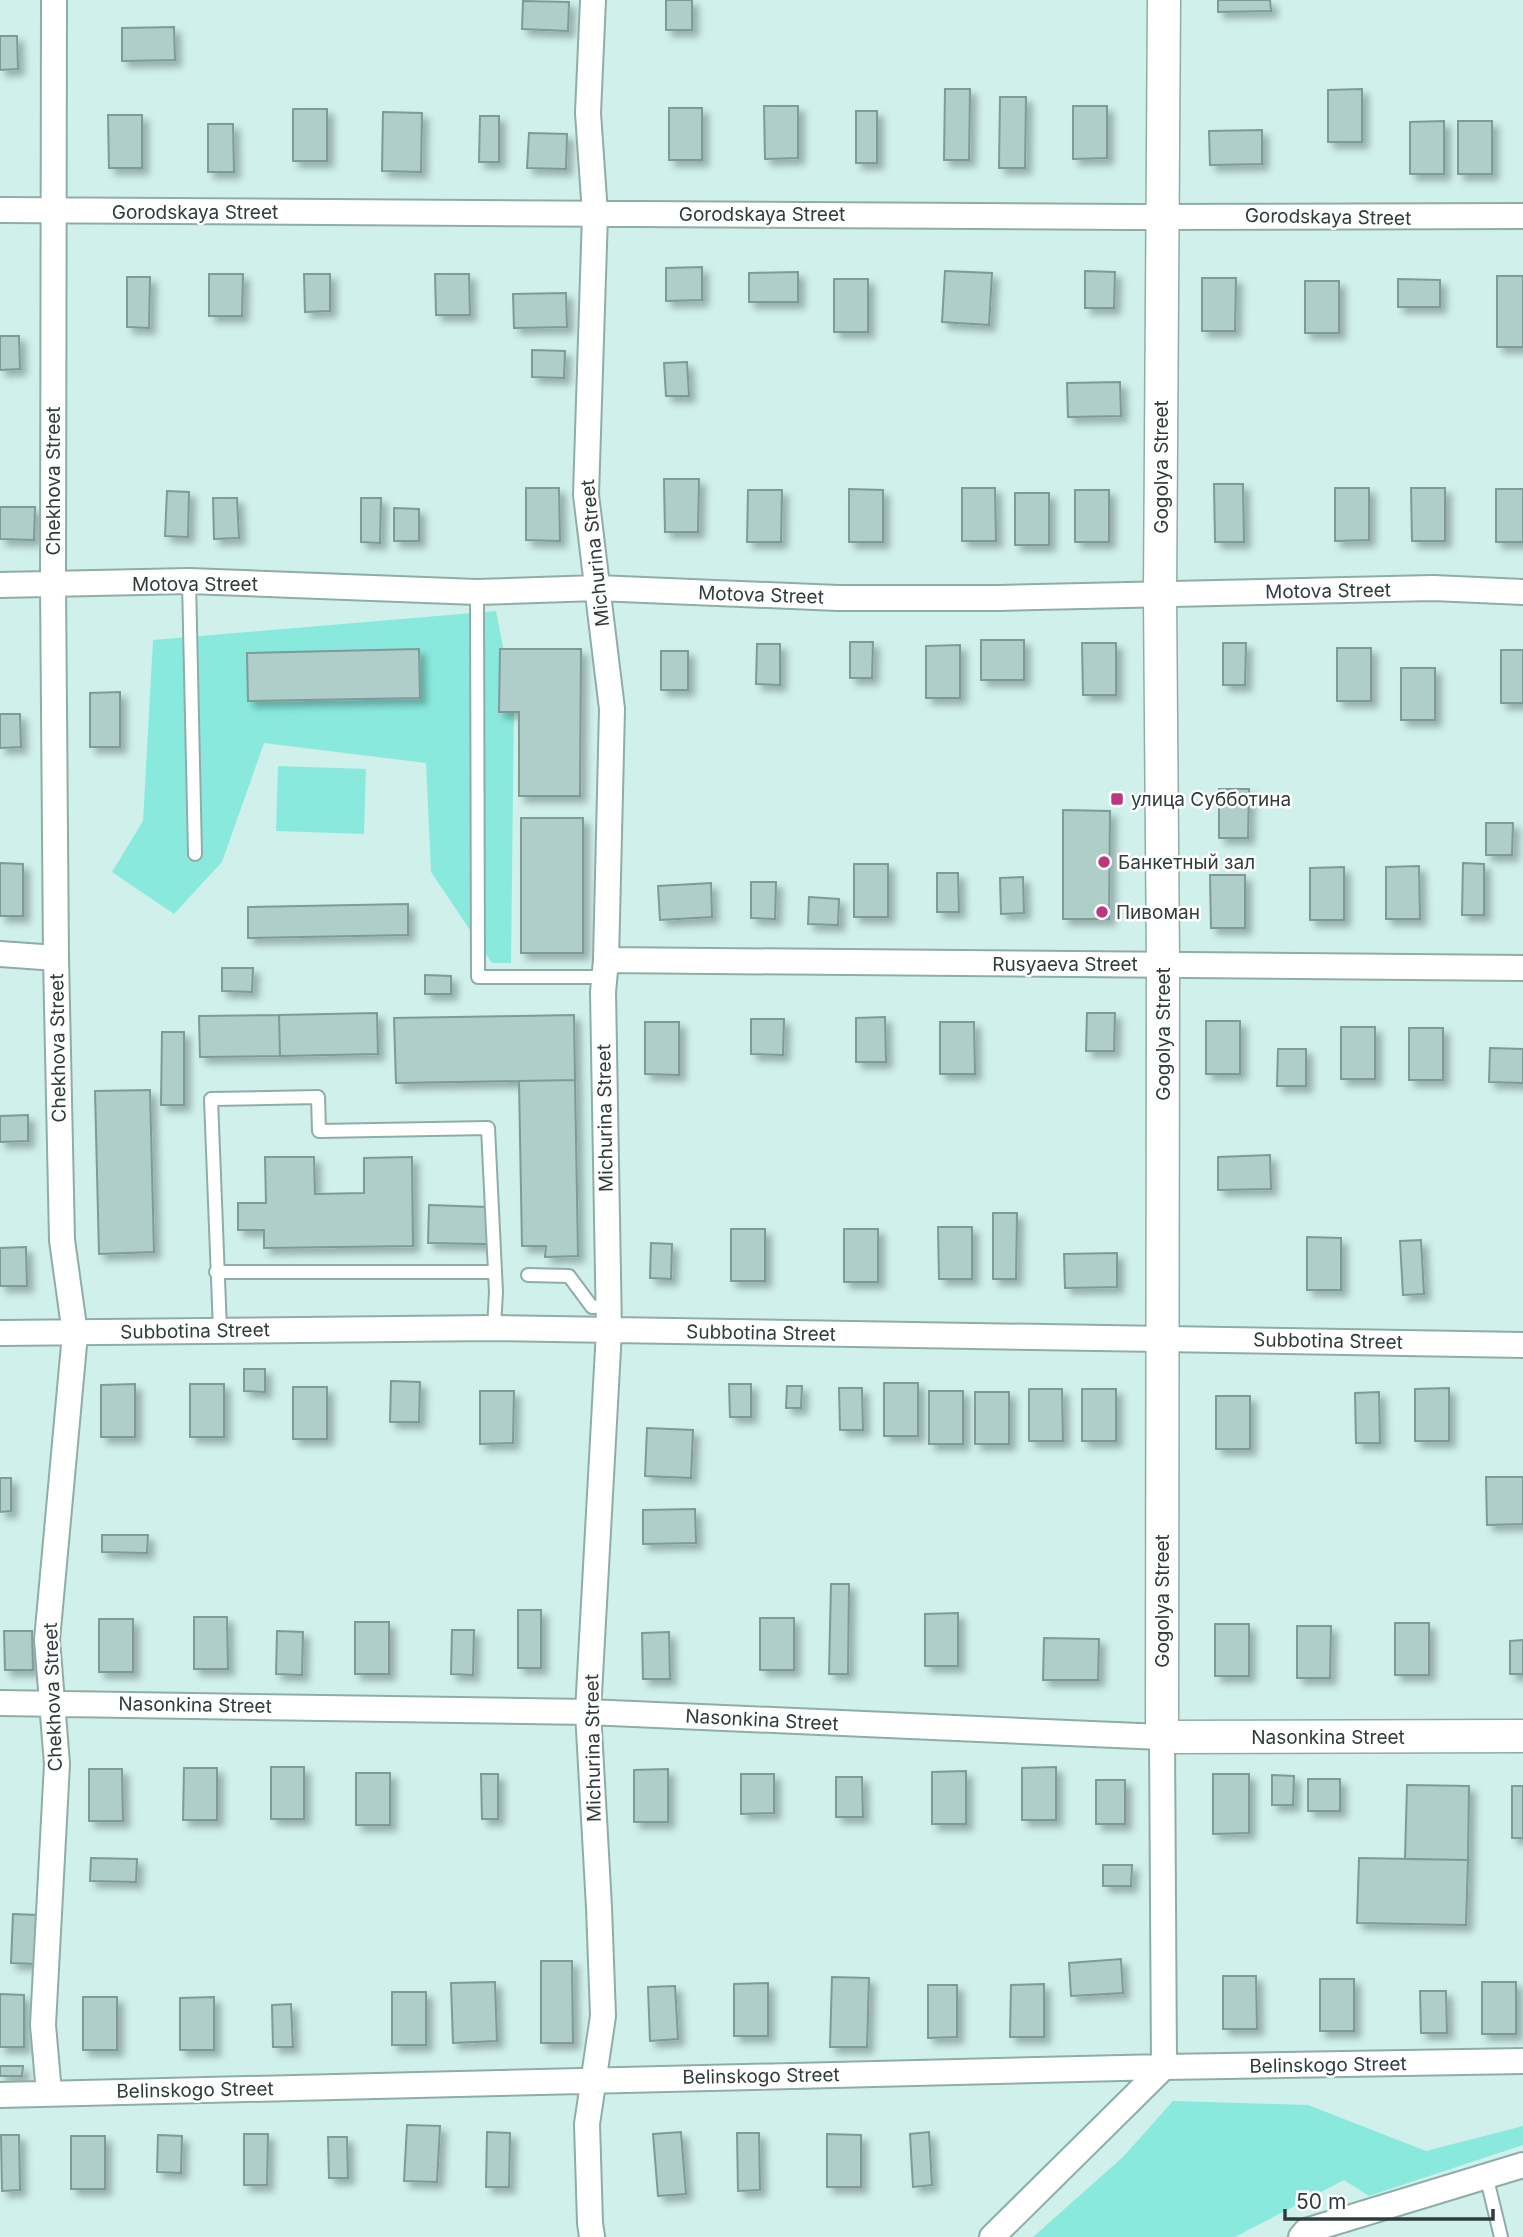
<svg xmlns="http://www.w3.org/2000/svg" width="1523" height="2237" viewBox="0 0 1523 2237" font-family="Inter,sans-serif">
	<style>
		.green { fill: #8ae9dd }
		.building { fill: #afcec9; stroke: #7e9b97; stroke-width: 2; filter: url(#shadow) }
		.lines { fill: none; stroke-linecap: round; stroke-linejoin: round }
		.service-casing { stroke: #8fada8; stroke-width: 16 }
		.minor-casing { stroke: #8fada8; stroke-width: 28 }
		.tertiary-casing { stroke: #8fada8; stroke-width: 35 }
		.service { stroke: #fff; stroke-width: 12 }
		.minor { stroke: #fff; stroke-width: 24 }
		.tertiary { stroke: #fff; stroke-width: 32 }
		.poi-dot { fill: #ba3882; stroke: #fff; stroke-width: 2.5 }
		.labels { text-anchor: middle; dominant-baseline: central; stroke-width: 5; stroke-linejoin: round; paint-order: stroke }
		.street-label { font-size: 19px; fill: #303c3b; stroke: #fff }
		.poi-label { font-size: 19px; fill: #303c3b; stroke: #fff; text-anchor: start }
	</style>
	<defs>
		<filter id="shadow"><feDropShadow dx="6" dy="6" stdDeviation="3.5" flood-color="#0004"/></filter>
	</defs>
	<rect width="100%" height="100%" fill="#d0f0eb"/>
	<path class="green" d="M496,611L514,703L511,963H492L431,872L426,763L264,743L222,862L174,914L112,872L143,821L153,640Z
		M278,766L366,769L364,834L276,831Z
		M1173,2101L1308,2105L1426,2151L1523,2126V2145L1369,2196L1344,2180L1235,2237H1033L1123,2157Z"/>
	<path class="building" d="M666,0H692V30H666Z
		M1218,0H1270L1271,11L1218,12Z
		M523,1L569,2L568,31L522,29Z
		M174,27L175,60L122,61V28Z
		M0,36H17L18,69L0,70Z
		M945,89H970L969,160H944Z
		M1362,89V142H1328V90Z
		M1000,97H1026L1025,168H999Z
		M764,106H798V158L765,159Z
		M1073,106H1107V158L1073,159Z
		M669,108H702V160H669Z
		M293,109H327V161H293Z
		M856,111H877V163H856Z
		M383,112L422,113L421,172L382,171Z
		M108,115H142V168H109Z
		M480,116H499V162H479Z
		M1444,121V174H1410V122Z
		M1458,121H1492V174H1458Z
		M208,124H233L234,172H208Z
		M1262,130V164L1210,165L1209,131Z
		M529,133L567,134L566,169L527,168Z
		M702,267V300L666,301V268Z
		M945,271L992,273L989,325L942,322Z
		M1085,271L1115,272L1114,308H1085Z
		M798,272V302H749V273Z
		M209,274H243L242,316H209Z
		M304,274H330V311L305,312Z
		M435,274H469L470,315H436Z
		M1497,276H1523V347H1497Z
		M127,277H150L149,328L127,327Z
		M1202,278H1236L1235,331H1202Z
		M834,279H868V332H834Z
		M1398,279L1440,280V307H1398Z
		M1305,281H1339V333H1305Z
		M566,293L567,327L514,328L513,294Z
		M0,336H19L20,369L0,370Z
		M532,350L565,351L564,378L532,377Z
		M687,362L689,396H666L664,363Z
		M1120,382L1121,416L1068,417L1067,383Z
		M664,479H699L698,532H665Z
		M1214,484H1243L1244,542H1215Z
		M526,488H559L560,541L526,540Z
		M962,488H995L996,541H962Z
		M1335,488H1369V540L1335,541Z
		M1411,488H1445V541H1412Z
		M849,489L883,490V542H849Z
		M1496,489H1523V542H1496Z
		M748,490H782L781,542H747Z
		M1075,490H1109V542H1075Z
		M167,491L189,492L188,537L165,536Z
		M1015,493H1049V545H1015Z
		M213,498H237L239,538L214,539Z
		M361,498H381L380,543L361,542Z
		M0,507H35L34,540L0,539Z
		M394,508L419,509V541H394Z
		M981,640H1024V680H981Z
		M850,642H873L872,678H850Z
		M1082,643H1116V695H1083Z
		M1223,643H1246L1245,685H1223Z
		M757,644H780V685L756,684Z
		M960,645V698H926V646Z
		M1337,648H1371V701H1337Z
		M419,649L420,698L248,701L247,653Z
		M500,649H581L580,796H519V712H499Z
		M1501,650H1523V703H1501Z
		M661,651H688V690H661Z
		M1401,668H1435V720H1401Z
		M120,692V747H90V693Z
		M0,714H20L21,747L0,748Z
		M1219,789H1249L1248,838H1219Z
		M1063,810L1110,811L1109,919H1063Z
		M521,818H583V953H521Z
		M1486,823H1513L1512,855H1486Z
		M0,863L23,864V916H0Z
		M1463,863L1484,864V915H1462Z
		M854,864H888V917H854Z
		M1419,866L1420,919H1386V867Z
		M1344,867V920H1310V868Z
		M937,873H958L959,912H937Z
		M1210,875H1245V928H1211Z
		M1023,877L1024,913L1001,914L1000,878Z
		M751,882H776L775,919L751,918Z
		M711,883L712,917L660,920L658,886Z
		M809,897L839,899L838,925L808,924Z
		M408,904V935L248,938V907Z
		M222,968H253L252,992L222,991Z
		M425,975L451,976V994H425Z
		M377,1013L378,1054L280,1056L279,1015Z
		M1087,1013H1115L1114,1051H1086Z
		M279,1015L280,1056L200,1057L199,1016Z
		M574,1015L575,1080L396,1083L394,1018Z
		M885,1017L886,1062H856V1018Z
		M751,1019H784L783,1055L751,1054Z
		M1206,1021H1240V1074H1206Z
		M645,1022H679V1075L645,1074Z
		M940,1022H974L975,1074H940Z
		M1341,1027H1375V1079H1341Z
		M1409,1028H1443V1080H1409Z
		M162,1032H184V1105H161Z
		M1490,1048L1523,1049V1083L1489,1082Z
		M1278,1049H1306V1086H1277Z
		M575,1080L578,1256L545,1257L546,1246H522L519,1081Z
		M150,1090L154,1252L99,1254L95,1091Z
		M28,1115V1141L0,1142V1116Z
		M1270,1155L1271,1189L1218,1190V1157Z
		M265,1157H314L315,1194L364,1193V1158L412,1157L413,1246L264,1248V1230H238V1203H266Z
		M429,1205L488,1207L487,1244L428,1243Z
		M993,1213H1017L1016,1279H993Z
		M938,1227H972V1279H939Z
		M731,1229H765V1281H731Z
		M844,1229H878V1282H844Z
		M1307,1237L1341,1238V1290H1307Z
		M1421,1240L1424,1294L1403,1295L1400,1241Z
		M651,1243L672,1244L671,1279L650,1278Z
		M26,1247L27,1286H0V1248Z
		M1117,1253V1287L1065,1288L1064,1254Z
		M244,1369H265V1392L244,1391Z
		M391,1381L420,1382L419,1422H390Z
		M884,1383H918V1436H884Z
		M135,1384V1437H101V1385Z
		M190,1384H224V1437H190Z
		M729,1384H751V1417H730Z
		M787,1386H802L801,1408H786Z
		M293,1387H327V1439H293Z
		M839,1388H862L863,1430H840Z
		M1449,1388V1441H1415V1389Z
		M1029,1389H1062L1063,1441H1029Z
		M1082,1389H1116V1441H1082Z
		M480,1391H514L513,1443L480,1444Z
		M929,1391H963V1444H929Z
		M975,1392H1009V1444H975Z
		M1379,1392L1380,1443H1356L1355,1393Z
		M1216,1396H1250V1449H1216Z
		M647,1428L693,1430L691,1478L645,1476Z
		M1486,1477H1523V1524L1487,1525Z
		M0,1478H11V1511L0,1512Z
		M695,1509L696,1543L643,1544V1510Z
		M102,1535H148L147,1553L102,1552Z
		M831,1584H849L848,1674H829Z
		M518,1610H541V1668H518Z
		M958,1613V1666H925V1614Z
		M194,1617H227L228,1669H194Z
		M760,1618H794V1670H760Z
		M99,1619H133V1672H99Z
		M355,1622H389V1674H355Z
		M1395,1623H1429V1675H1395Z
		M1215,1624H1249V1676H1215Z
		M1297,1626H1331L1330,1678H1297Z
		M452,1630H474L473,1675L451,1674Z
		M4,1631H32L33,1670H5Z
		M277,1631L303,1632L302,1675L276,1674Z
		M669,1632L670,1679H643L642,1633Z
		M1044,1638L1099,1639L1098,1680H1043Z
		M1523,1640V1674H1510V1641Z
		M271,1767H304V1819H271Z
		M1056,1767V1820H1022V1768Z
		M184,1768H217V1820H183Z
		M89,1769H122L123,1821H89Z
		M668,1769V1822H634V1770Z
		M966,1771V1824H932V1772Z
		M356,1773H390V1825H356Z
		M481,1774H498V1819H482Z
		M741,1774H774V1813L741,1814Z
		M1213,1774H1249V1833L1213,1834Z
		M1272,1775L1294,1776L1293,1805H1272Z
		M836,1777H862L863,1817H836Z
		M1308,1779H1340V1811H1308Z
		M1096,1780H1125V1824H1096Z
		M1407,1785L1469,1786L1468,1860L1405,1859Z
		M1512,1786H1523V1838H1512Z
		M91,1858L137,1859L136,1882L90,1881Z
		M1359,1858L1468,1860L1466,1925L1357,1923Z
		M1103,1865H1132L1131,1886H1103Z
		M13,1914L38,1915L36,1964L11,1963Z
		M1121,1959L1123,1993L1071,1996L1069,1963Z
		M541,1961H572L573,2043H541Z
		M1223,1976H1256L1257,2029H1223Z
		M832,1977L869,1978L867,2047H830Z
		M1320,1979H1354V2031H1320Z
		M495,1982L497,2041L453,2043L451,1983Z
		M1482,1982H1516V2034H1482Z
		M768,1983V2036H734V1984Z
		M1044,1984V2037H1010L1011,1985Z
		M928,1985H957V2037L928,2038Z
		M675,1986L678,2039L650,2041L648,1987Z
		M1420,1991H1446L1447,2033H1421Z
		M392,1992H426V2045H392Z
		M0,1994L24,1995V2047H0Z
		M83,1997H117V2050H83Z
		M214,1997V2050H180V1998Z
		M291,2004L293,2047H273L272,2005Z
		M0,2066H23L22,2076H0Z
		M407,2125L440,2126L437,2182L404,2181Z
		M487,2132L510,2133L509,2187H486Z
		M681,2132L686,2194L658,2196L653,2134Z
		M929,2132L932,2185L913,2187L910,2134Z
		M737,2133H759L760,2190L738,2191Z
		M244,2134H268L267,2185H244Z
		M827,2134L861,2135V2187H827Z
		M1,2135H19L20,2190L2,2191Z
		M158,2135L182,2136L181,2173L157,2172Z
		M71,2136H105V2189H71Z
		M328,2137H347L348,2178H329Z"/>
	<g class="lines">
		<g class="service-casing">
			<path id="service" d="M189,581L195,854
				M477,592L478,977H605
				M216,1272H495
				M528,1275L569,1276L592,1307L608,1306
				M220,1330L211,1099L318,1097L319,1131L488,1128L496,1292L494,1328
				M1486,2175L1501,2237"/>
		</g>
		<g class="minor-casing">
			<path id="minor" d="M0,210L1129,217L1523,216
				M0,585L189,581L477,592L597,588L838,598H999L1433,588L1523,592
				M0,954L56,958
				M606,960L1523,968
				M0,1333L494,1328L1523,1345
				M0,1703L588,1712L1162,1737L1164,2067L992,2237
				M49,2093L43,2025L57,1764L47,1640L75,1334L62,1240L56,958L53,585L54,0
				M0,2095L1164,2067L1523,2061
				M592,2237L590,2223L587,2124L603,2016L599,1907L588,1712L609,1331L603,992L606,960L612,709L586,495L595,214L588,113L593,0
				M1301,2237L1306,2231L1523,2165"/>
		</g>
		<g class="tertiary-casing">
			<path id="tertiary" d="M1164,0L1160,595L1163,964L1162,1737L1523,1736"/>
		</g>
		<use href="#service" class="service"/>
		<use href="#minor" class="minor"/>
		<use href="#tertiary" class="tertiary"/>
	</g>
	<g class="poi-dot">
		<rect x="1110" y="792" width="14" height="14" rx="3.5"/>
		<circle cx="1104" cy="862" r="7"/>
		<circle cx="1102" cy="912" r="7"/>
	</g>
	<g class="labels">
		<g class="street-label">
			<text x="195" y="212">Gorodskaya Street</text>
			<text x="762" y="214">Gorodskaya Street</text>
			<text transform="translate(1328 217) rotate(1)">Gorodskaya Street</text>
			<text transform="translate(1161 467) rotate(-90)">Gogolya Street</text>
			<text transform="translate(53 481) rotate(-90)">Chekhova Street</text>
			<text transform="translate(595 553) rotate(-96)">Michurina Street</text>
			<text x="195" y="584">Motova Street</text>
			<text transform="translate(1328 591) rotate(-1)">Motova Street</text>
			<text transform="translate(761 595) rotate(2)">Motova Street</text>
			<text x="1065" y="964">Rusyaeva Street</text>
			<text transform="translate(1163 1034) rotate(-90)">Gogolya Street</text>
			<text transform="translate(58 1048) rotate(-91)">Chekhova Street</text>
			<text transform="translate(605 1118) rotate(-91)">Michurina Street</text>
			<text transform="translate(195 1331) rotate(-1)">Subbotina Street</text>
			<text transform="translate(761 1333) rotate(1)">Subbotina Street</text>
			<text transform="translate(1328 1341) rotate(1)">Subbotina Street</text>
			<text transform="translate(1162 1601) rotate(-90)">Gogolya Street</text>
			<text transform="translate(53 1697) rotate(-92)">Chekhova Street</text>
			<text transform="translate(195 1705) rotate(1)">Nasonkina Street</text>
			<text transform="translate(762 1720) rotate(3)">Nasonkina Street</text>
			<text x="1328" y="1737">Nasonkina Street</text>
			<text transform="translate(593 1748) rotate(-91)">Michurina Street</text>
			<text transform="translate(1328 2065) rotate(-1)">Belinskogo Street</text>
			<text transform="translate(761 2076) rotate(-1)">Belinskogo Street</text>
			<text transform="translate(195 2090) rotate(-1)">Belinskogo Street</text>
		</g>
		<g class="poi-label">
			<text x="1131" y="799">улица Субботина</text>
			<text x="1118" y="862">Банкетный зал</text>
			<text x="1116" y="912">Пивоман</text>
		</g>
	</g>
	<path d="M1285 2209v10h208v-10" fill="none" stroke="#303c3b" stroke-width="3.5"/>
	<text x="1296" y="2209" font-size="21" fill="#303c3b" stroke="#ffffff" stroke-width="5" paint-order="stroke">50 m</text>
</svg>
